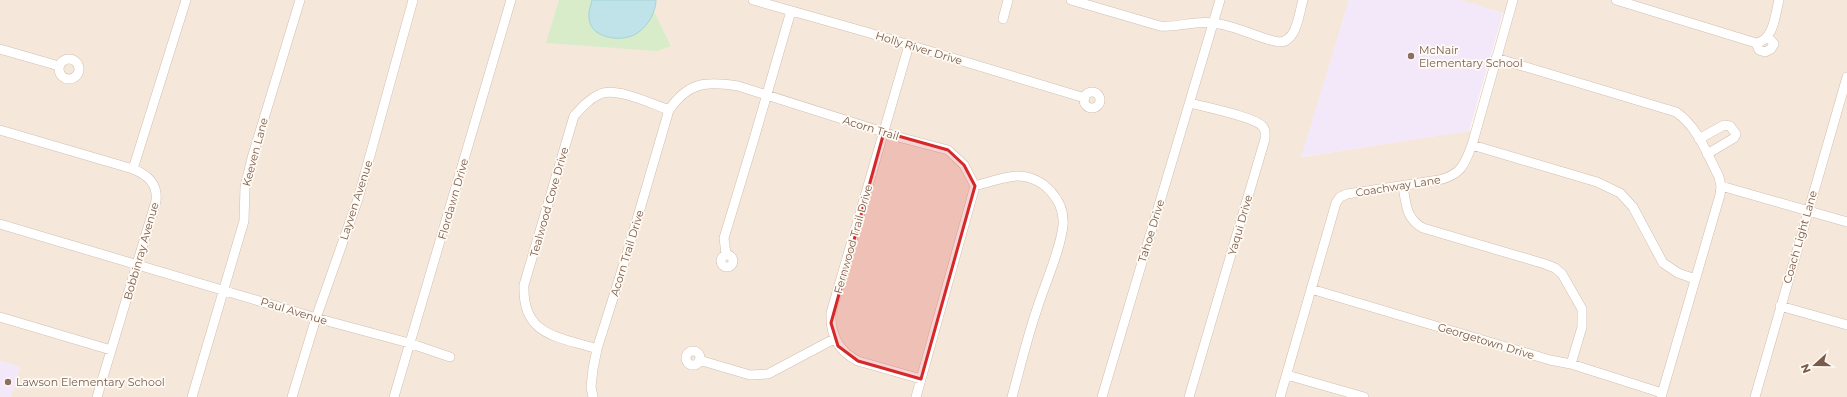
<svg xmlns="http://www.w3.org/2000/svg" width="1847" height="397" viewBox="0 0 1847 397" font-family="Montserrat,sans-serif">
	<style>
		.residential { fill: #f5e8da }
		.education { fill: #f3e8fa }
		.green { fill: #d8ecc9 }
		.water { fill: #bfe3e8; stroke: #a5d3da }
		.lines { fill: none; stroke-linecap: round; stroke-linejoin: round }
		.minor-casing { stroke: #d1beb0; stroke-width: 10 }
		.minor { stroke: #fff; stroke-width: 9 }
		.marked { fill: #d62828; fill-opacity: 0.2; stroke: #d62828; stroke-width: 3; stroke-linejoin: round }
		.education-dot { fill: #8d6e63; stroke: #fffaf3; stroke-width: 1.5 }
		.labels { text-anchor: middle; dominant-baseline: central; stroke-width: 3.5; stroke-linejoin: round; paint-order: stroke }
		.street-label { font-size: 11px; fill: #7a5c4d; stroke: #fffaf3 }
		.education-label { font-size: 11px; fill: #785e54; stroke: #fffaf3; text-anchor: start }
	</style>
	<rect width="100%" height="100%" fill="#fdf6ec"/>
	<path class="residential" d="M0,0H559L547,43L671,46L654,11L656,0H1349L1302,157L1480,129L1511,16L1460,0H1847V397H11L20,367L0,361Z"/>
	<path class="education" d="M1349,0H1460L1503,13L1469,131L1301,157Z
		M0,361L20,367L11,397H0Z"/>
	<path class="green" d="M559,0H656L654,11L671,46L657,51L546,43Z"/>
	<path class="water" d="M592,0H656C656,15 643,34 628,37C614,41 590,36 589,18C588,12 591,5 592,0Z"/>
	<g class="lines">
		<g class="minor-casing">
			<path id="minor" d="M753,0L866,32L1085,98
				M1071,0L1160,26C1178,28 1195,20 1213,23C1235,25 1257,38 1279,42C1297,42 1299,13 1303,0
				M1616,0L1756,43C1774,40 1775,15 1779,0
				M1003,19L1008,0
				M1756,43L1759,50L1765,52L1771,49L1774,44L1768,37
				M909,45L831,313C830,335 838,351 858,361L921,379
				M0,49L59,66
				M1496,58L1676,112C1698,127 1707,154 1719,177L1721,186L1720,195L1661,397
				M59 69a10 10 0 1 1 20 0a10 10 0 1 1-20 0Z
				M1084 100a8 8 0 1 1 16 0a8 8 0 1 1-16 0Z
				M0,130L133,169C148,175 158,184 156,201L97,397
				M1699,139L1724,125L1730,126L1736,134L1734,138L1707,154
				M1472,145L1597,182L1620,193L1633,207L1663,263L1678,273L1695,279
				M133,169L186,0
				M975,186C989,182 1003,177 1017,176C1043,176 1065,200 1063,225C1061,249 1044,286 1037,309C1027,338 1020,368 1012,397
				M1403,186C1406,204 1406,219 1423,228L1545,264L1555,268L1562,274L1582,309V327L1571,364
				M1721,186L1847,222
				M0,224L316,318L409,343L450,357
				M726,254L724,238L754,139L791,11
				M721 261a6 6 0 1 1 12 0a6 6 0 1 1-12 0Z
				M1311,289L1550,360L1571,364L1662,393
				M1780,306L1847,325
				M0,317L111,350
				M597,349C557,336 522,336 524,285L574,116C582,107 589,99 600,94C617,87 652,104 669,110
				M686 358a7 7 0 1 1 14 0a7 7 0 1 1-14 0Z
				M699,360L750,375L768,374L834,339
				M1287,375L1364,397
				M192,397L244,221L245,187L252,158L300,0
				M292,397L316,318L358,199L413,0
				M394,397L511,0
				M593,397L591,387L593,369L597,349L626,257L669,110C688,82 706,81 738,86L902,138L948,150L964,165L975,186
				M916,397L975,186
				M1102,397L1220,0
				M1189,397L1265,139C1265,134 1266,130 1263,127C1256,117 1204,107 1190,103
				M1280,397L1336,203L1340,197L1347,194L1439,180C1462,174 1464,165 1472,145L1513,0
				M1755,397L1847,77"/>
		</g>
		<use href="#minor" class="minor"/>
	</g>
	<path class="marked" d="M884,132L948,150L964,165L975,186L921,379L858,361L838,346L831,323Z"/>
	<g class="education-dot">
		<circle cx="1411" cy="56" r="4"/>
		<circle cx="8" cy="382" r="4"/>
	</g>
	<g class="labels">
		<g class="street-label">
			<text transform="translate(919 48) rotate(17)">Holly River Drive</text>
			<text transform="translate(871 128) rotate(17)">Acorn Trail</text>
			<text transform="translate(255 152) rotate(-75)">Keeven Lane</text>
			<text transform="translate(1398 186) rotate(-9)">Coachway Lane</text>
			<text transform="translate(453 199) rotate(-74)">Flordawn Drive</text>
			<text transform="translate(356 200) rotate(-72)">Layven Avenue</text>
			<text transform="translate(549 202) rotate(-74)">Tealwood Cove Drive</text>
			<text transform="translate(1240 225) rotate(-74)">Yaqui Drive</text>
			<text transform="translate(1151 231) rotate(-73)">Tahoe Drive</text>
			<text transform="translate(1800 237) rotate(-74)">Coach Light Lane</text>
			<text transform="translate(853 239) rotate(-74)">Fernwood Trail Drive</text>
			<text transform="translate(141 251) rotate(-74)">Bobbinray Avenue</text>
			<text transform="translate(627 253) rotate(-73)">Acorn Trail Drive</text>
			<text transform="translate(294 311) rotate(17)">Paul Avenue</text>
			<text transform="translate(1486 341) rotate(17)">Georgetown Drive</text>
		</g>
		<g class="education-label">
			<text x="1419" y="50">McNair<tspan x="1419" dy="13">Elementary School</tspan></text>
			<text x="16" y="382">Lawson Elementary School</text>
		</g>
	</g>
	<g transform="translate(1815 365) rotate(249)" stroke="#fffaf3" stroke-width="3" paint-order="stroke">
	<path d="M0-3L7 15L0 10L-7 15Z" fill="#7a5c4d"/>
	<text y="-6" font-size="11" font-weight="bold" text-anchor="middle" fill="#7a5c4d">N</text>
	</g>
</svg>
